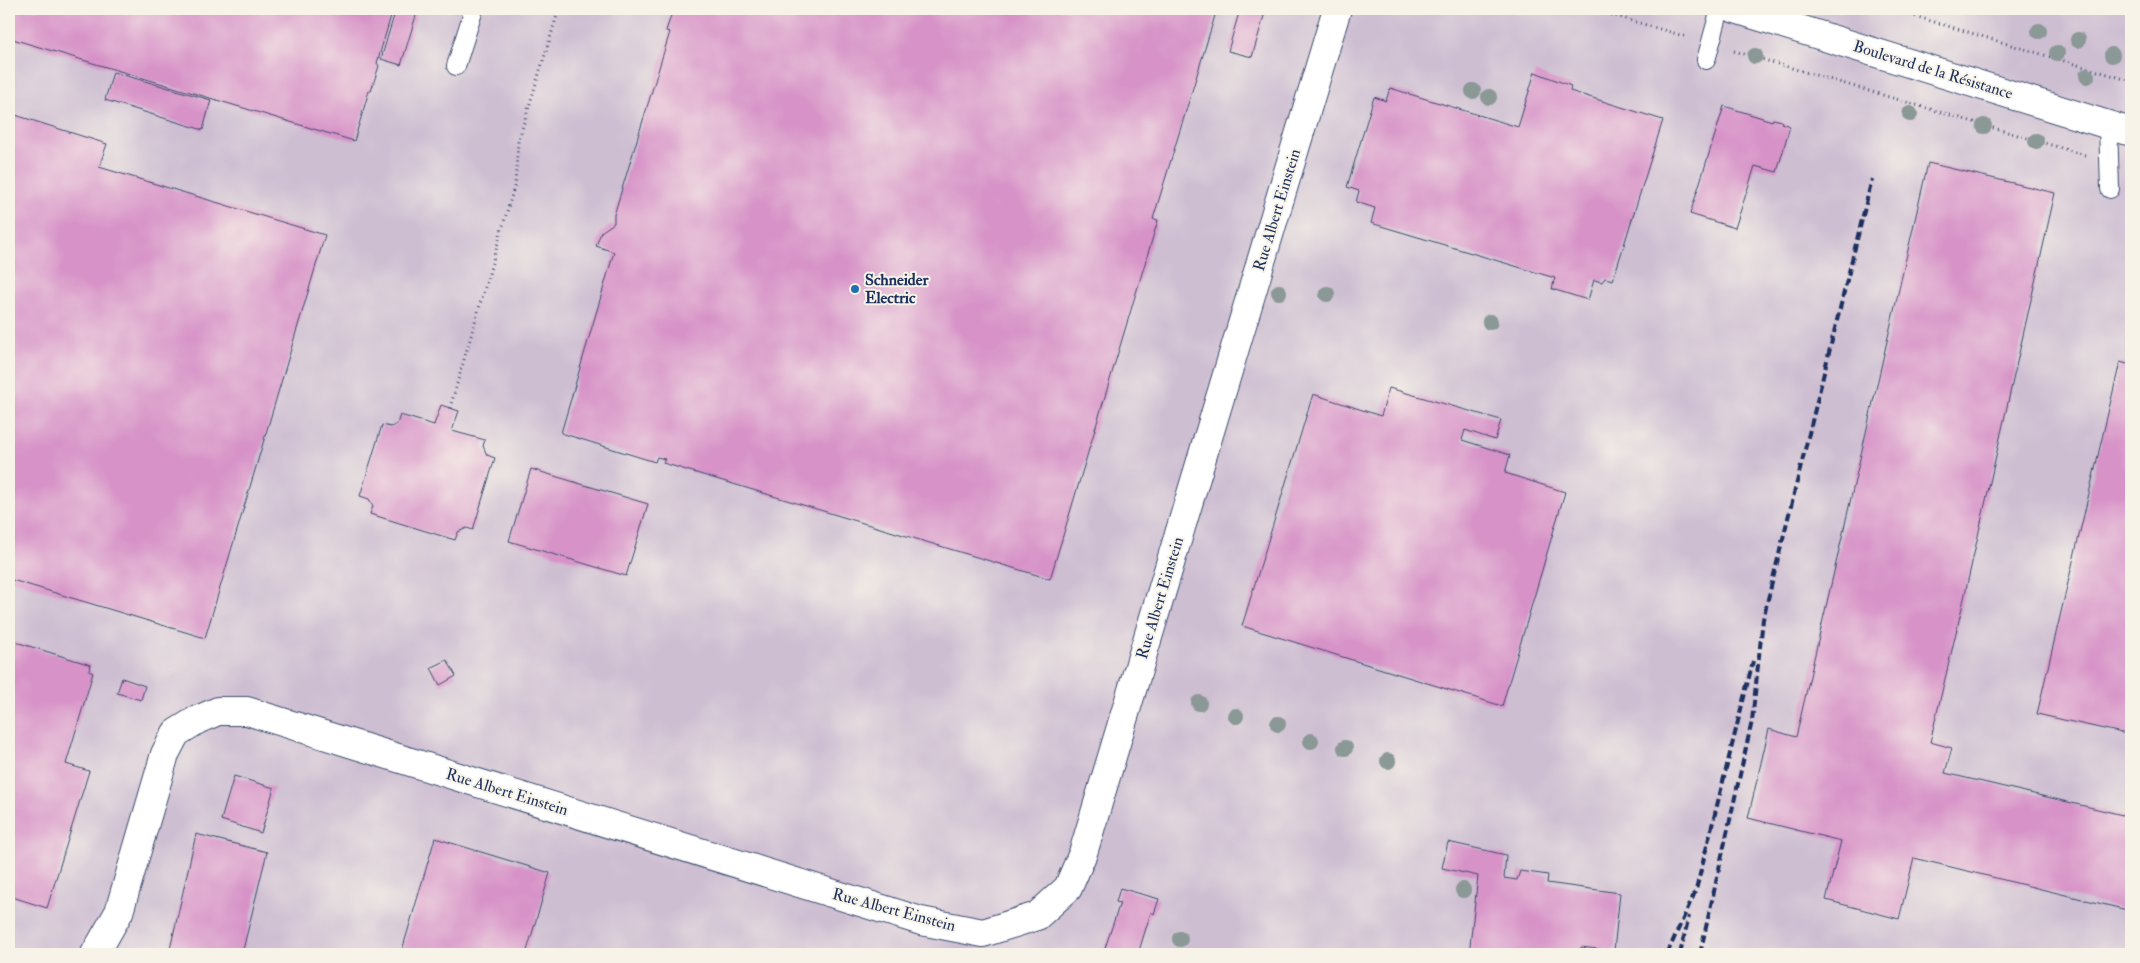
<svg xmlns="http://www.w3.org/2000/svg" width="2140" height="963" viewBox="0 0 2140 963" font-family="'IM FELL Double Pica',serif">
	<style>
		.industrial { fill: #cdbed2 }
		.building { fill: #d793c8 }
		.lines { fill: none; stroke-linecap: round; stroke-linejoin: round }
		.lane-casing { stroke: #3b4a6e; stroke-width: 20 }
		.street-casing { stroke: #3b4a6e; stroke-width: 30 }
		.path { stroke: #3b4a6e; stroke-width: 3; stroke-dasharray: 1 4; stroke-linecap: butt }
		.lane { stroke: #fff; stroke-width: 18 }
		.street { stroke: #fff; stroke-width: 28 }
		.rail { stroke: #1b2f5e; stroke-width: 4; stroke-dasharray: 8 4; stroke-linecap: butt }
		.tree { fill: #8a9896 }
		.poi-dot { fill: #1f6fb2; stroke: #f7f3e8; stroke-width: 2 }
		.labels { text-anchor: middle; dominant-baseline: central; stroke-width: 4; stroke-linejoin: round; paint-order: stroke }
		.street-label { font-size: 16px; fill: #1b2f5e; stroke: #f7f3e8 }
		.poi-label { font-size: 16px; font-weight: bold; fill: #1b2f5e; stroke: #f7f3e8; text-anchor: start }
	</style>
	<rect width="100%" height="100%" fill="#f7f3e8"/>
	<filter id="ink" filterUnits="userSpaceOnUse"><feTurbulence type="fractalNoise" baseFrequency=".02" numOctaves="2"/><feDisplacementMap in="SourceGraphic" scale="10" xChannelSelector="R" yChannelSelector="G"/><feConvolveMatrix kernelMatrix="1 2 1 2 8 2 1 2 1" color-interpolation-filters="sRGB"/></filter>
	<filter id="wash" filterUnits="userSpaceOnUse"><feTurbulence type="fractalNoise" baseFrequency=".0096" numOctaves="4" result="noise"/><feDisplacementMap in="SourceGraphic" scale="20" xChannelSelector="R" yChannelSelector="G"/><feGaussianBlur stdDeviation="1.12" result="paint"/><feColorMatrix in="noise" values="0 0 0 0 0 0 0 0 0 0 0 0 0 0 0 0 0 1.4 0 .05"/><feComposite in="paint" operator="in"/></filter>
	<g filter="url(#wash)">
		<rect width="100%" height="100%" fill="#efe5ca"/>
		<path class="industrial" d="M9,9H2131V954H9Z"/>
		<g id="blocks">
			<path class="building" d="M9,9H393L377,63L379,66L371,91H369L354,141L9,38Z
				M396,9H418L401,65L381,59Z
				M673,9H1217L1153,219L1158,220L1050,579L663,463L665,459L657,457L655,462L561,433L614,252L596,246L601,232L614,223V215L670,32L666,31Z
				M1240,9H1266L1252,57L1228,51Z
				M113,72L211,100L203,130L105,100Z
				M1535,72L1571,86L1570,91L1663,120L1613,280L1605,278L1602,282L1594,280L1588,300L1552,289L1555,278L1371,223L1375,208L1356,202L1359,191L1347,187L1374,97L1386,101L1390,88L1518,127Z
				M1724,106L1772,121L1773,119L1782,121L1781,123L1790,126L1777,172L1755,166L1735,228L1690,214Z
				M9,113L107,144L99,167L325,235L205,638L9,579Z
				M1928,163L2055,193L1960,616L1930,742L1952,748L1945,773L2131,817V911L1914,858L1899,919L1826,900L1841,841L1748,818L1769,729L1796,737Z
				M2120,362L2131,365V735L2037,714Z
				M1389,388L1501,420L1495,440L1465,430L1462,440L1510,455L1505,473L1565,492L1502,706L1242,626L1313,394L1381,416Z
				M441,405L459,411L452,431L485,440L483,446L487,455L495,458L473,530L467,528L458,532L455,540L370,514L373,506L369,499L360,496L382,425L391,427L397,424L400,415L434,425Z
				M531,469L648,504L626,576L509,541Z
				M9,640L91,665L89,671L93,673L66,764L89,771L47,908L9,896Z
				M447,660L456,676L440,685L431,668Z
				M122,678L145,686L141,700L117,693Z
				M234,776L274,788L261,833L221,820Z
				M196,834L267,852L242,954H169Z
				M435,838L550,873L526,954H401Z
				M1448,842L1506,855L1504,878L1517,880L1520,871L1548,875L1547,883L1620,893L1614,951L1581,947L1580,954H1469L1478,876L1442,868Z
				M1120,888L1159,899L1154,914L1151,912L1138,954H1103L1120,903L1116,902Z"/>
		</g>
	</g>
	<g filter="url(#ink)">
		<use href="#blocks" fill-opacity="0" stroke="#3b4a6e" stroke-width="1"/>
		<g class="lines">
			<g class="lane-casing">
				<path id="lane" d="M1706,60L1720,9
					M456,66L474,9
					M2108,125L2110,189"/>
			</g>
			<g class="street-casing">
				<path id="street" d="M1735,9L2131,132
					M95,954L119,912L165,754L176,733L197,720L218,711H247L921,921L983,933L1037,916L1068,888L1083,853L1337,9"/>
			</g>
			<path class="path" d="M1592,9L1687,37
				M1891,9L2131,81
				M1734,51L2085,155
				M450,408L515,184L518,142L559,9"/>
			<use href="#lane" class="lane"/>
			<use href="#street" class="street"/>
			<path class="rail" d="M1667,954L1696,890L1753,661
				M1680,954L1689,916
				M1700,954L1752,721L1763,619L1872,179"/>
		</g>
		<g class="tree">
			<circle cx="2039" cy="31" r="8"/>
			<circle cx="2078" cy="40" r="8"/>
			<circle cx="2057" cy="53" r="8"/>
			<circle cx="2112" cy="55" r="8"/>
			<circle cx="1755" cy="56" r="8"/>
			<circle cx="2087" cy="76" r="8"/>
			<circle cx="1473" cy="91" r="8"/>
			<circle cx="1489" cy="97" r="8"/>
			<circle cx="1910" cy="114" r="8"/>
			<circle cx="1984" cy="126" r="8"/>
			<circle cx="2036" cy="141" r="8"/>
			<circle cx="1279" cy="292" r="8"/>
			<circle cx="1327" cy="294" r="8"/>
			<circle cx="1490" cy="322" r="8"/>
			<circle cx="1199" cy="703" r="8"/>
			<circle cx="1236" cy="716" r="8"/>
			<circle cx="1278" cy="724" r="8"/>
			<circle cx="1311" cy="741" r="8"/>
			<circle cx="1345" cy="748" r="8"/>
			<circle cx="1388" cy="761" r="8"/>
			<circle cx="1463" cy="890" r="8"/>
			<circle cx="1180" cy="939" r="8"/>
		</g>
	</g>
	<circle class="poi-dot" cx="855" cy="289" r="5"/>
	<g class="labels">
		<g class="street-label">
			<text transform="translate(1933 70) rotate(17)">Boulevard de la Résistance</text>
			<text transform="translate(1277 210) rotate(-73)">Rue Albert Einstein</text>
			<text transform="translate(1160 598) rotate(-73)">Rue Albert Einstein</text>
			<text transform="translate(507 792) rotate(17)">Rue Albert Einstein</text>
			<text transform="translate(894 910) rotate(15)">Rue Albert Einstein</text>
		</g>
		<g class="poi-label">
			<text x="865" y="280">Schneider<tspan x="865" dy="18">Electric</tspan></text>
		</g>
	</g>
	<rect width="2140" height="963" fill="none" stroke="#f7f3e8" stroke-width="30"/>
</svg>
